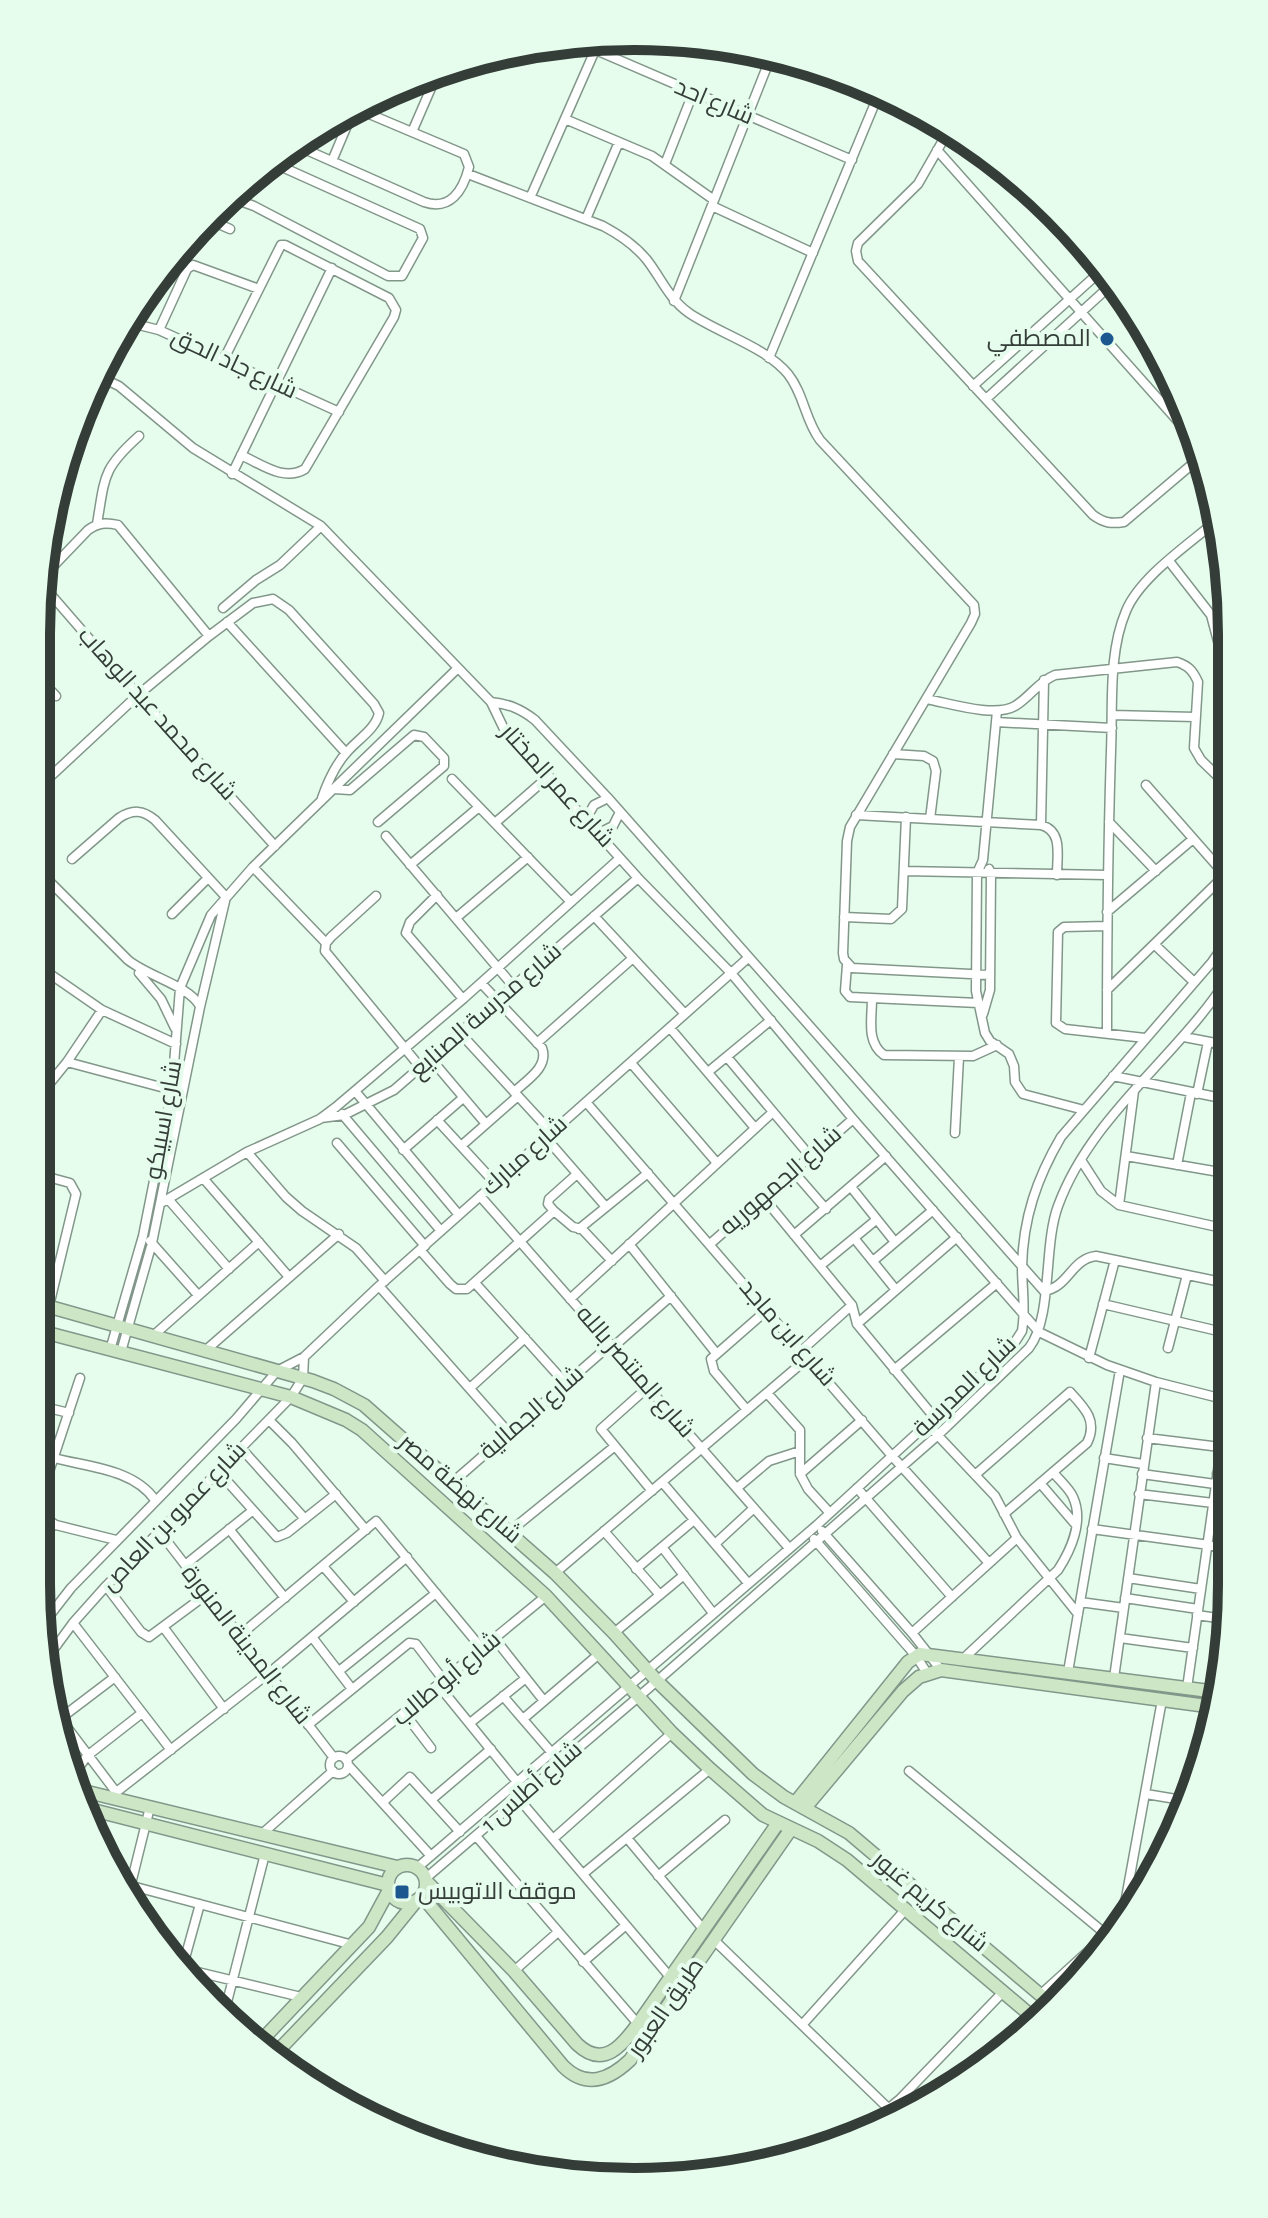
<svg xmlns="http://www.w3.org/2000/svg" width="1268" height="2218" viewBox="0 0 1268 2218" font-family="'Alegreya Sans',Cairo,sans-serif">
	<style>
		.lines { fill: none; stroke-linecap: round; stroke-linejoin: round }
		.street-casing { stroke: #82978a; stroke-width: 11 }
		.secondary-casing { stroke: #82978a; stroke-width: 15 }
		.street { stroke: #fff; stroke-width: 8 }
		.secondary { stroke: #cde6c6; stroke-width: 12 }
		.poi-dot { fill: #1c588f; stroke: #e6fdee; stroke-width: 3 }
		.labels { text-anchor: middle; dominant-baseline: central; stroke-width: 8; stroke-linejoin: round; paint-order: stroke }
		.street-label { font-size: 24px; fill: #343d38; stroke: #e6fdee }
		.poi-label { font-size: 24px; fill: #343d38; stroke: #e6fdee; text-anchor: end }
		.rim { fill: none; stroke: #343d38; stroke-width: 10 }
	</style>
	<rect width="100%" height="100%" fill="#e6fdee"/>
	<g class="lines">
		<g class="street-casing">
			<path id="street" d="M577,42L852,160
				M772,54L876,101
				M565,119L652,156L714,200
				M950,128L918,184L858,243L856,251L858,261L1093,515C1104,523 1111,524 1124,522L1203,455
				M412,132L438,72
				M293,144L424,202C450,211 463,191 469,167L464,154L355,108
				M937,150L1201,447
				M332,161L354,109
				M665,164L693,93
				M468,174L603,226C620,235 635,245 647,260C661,278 669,299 689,313C718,333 766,347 788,374C804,394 805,420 820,440L974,605L975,614L971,623L850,827L847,841L843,953L844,959L852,968L990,975
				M229,197L254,206L388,276H402L423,238L420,229L271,162
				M530,198L600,39
				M712,206L813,253
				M205,218L230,229
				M586,219L619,142
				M674,301L772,54
				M127,322L159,330L339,412
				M159,330L187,269L193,265L259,289
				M769,358L880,91
				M224,359L281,245H285L389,298L396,310L394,317L305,469C284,482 261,464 241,455
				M100,377L119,386L193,448L321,526L491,702L504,729L638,878L731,973L853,1119L1039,1332L1107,1365L1156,1382L1231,1401
				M973,386L1102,270
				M986,399L1112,284
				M232,474L332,268
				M97,524C105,477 102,469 139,436
				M1169,561L1211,615L1227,675L1231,680
				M40,580L88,530C98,523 105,522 118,525L209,636
				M40,582L138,695L275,846
				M223,608L256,580L280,565L321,526
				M227,622L346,753
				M37,676L56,696
				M926,699C949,703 994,718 1015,706C1030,697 1038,682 1055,675L1177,662C1189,666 1193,671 1198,682L1194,748L1201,760L1231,789
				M491,702C509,704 521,709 535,720L608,798L1044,1291C1069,1287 1071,1259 1096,1256L1231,1284
				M997,711L983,860L977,873L976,991L985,1033L990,1041L1009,1054L1014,1066L1015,1082L1023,1094L1084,1110
				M1112,715L1195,717
				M996,722L1112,728
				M893,754L924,756L933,761L936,771L930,819
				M452,779L571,902
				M37,789L138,695L209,636L253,603L273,599L289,610L374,704L379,713C376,729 357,740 347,752C335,765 328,781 322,798
				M334,789L350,790L414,735L424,737L444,758V766L378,822
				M856,815L1041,825C1063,831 1057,855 1057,875
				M586,819L594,805L608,798
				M1109,822L1156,871
				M495,823L549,776
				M1041,825L1044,680
				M599,833L613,826L620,812
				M386,836L514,987
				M72,859L119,818C133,809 143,810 155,820L226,897
				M410,865L479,807
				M253,867L326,943
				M37,869L128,960C149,977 188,985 200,1006
				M904,871L1107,875
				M437,895L410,922L406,933L463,999
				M376,896L331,937L326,943L325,951L421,1068
				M1107,912L1193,839
				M172,914L208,878
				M594,916L685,1014
				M844,917L891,919L902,909L906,817
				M456,918L528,857
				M1107,926L1064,927L1058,932L1056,1023L1065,1029L1145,1038
				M1155,945L1194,982
				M37,965L102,1010L176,1044
				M847,965L845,991L850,997L978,1003
				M139,973L161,999L175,1028
				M481,983L542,1048C549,1067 527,1080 514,1092
				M1107,990L1222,878L1219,868L1146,785
				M872,999C872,1019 866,1042 884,1055L973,1056L997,1045
				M983,1014L990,990L991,873L989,869
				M670,1028L755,1128
				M1107,1033C1107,939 1108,845 1111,751C1113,706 1108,653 1126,611C1140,577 1188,545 1216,521
				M461,1034L552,1133
				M1184,1037L1231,1046
				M537,1043L633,958
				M727,1057L810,1156
				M431,1059L486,1124
				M67,1062L172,1090
				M631,1063L717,1163
				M708,1072L771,1020
				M1113,1076L1231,1100
				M355,1091L459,1215
				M1197,1094L1208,1042
				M37,1099L67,1062L102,1010
				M586,1102L892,1456L989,1563
				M342,1114L441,1231
				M321,1118L344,1115L394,1090L638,878
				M437,1120L495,1183
				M955,1133L959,1057
				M546,1138L606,1207
				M337,1143L425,1246
				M461,1146L518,1096
				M403,1150L463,1098
				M247,1152L286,1197L302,1211L356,1248L385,1281
				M1126,1156L1231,1174
				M1081,1160L1101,1191L1119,1205L1231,1230
				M1177,1165L1191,1093
				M793,1171L826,1209
				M37,1174L70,1183L76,1194L49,1306
				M203,1178L289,1277
				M851,1187L895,1242
				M480,1196L789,1548
				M763,1197L852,1305L857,1324L934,1417
				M168,1199L229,1269
				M161,1203L247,1152L320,1119L336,1107L463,999L620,858
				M1119,1205L1134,1091
				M554,1211L548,1204L549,1199L577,1174
				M579,1229L648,1173
				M794,1235L886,1156
				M854,1238L896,1290
				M150,1241L198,1295
				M629,1244L716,1353
				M710,1244L853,1119
				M420,1250L450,1284L456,1289H467L554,1211L573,1227L582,1229L612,1261
				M873,1261L933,1210
				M820,1266L876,1220
				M475,1283L566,1384
				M379,1286L509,1433
				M570,1299L773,1112
				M1103,1304L1231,1334
				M857,1324L957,1237
				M154,1335L259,1242
				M613,1347L671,1296
				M1168,1348L1187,1275
				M110,1350L143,1236L172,1090L180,988L211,915L253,867L458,668
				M206,1350L339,1234
				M802,1350L852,1305
				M121,1352L152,1243L200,1007L226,897
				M1089,1358L1115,1260
				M894,1370L997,1283
				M648,1387L601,1429L652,1491
				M470,1388L525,1338
				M767,1393L800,1430V1474L808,1489L829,1512
				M36,1405L69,1413
				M747,1410L714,1371L711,1359L767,1310
				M269,1420L292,1443L366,1530
				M927,1424L995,1496L1017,1538L1078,1614
				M1147,1438L1220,1447
				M241,1448L305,1519
				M54,1458C88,1467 134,1469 155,1500
				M1104,1458L1143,1464
				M218,1471L277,1537L287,1533L336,1494
				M800,1474L862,1420
				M1142,1474L1215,1484
				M1217,1474L1231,1476
				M975,1475L1070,1392C1085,1408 1098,1421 1087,1443L1004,1514
				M453,1482L611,1344
				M662,1482L748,1583
				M1040,1483L1076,1525
				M737,1488L769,1461L800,1451
				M857,1488L952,1597
				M1139,1494L1213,1503
				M36,1511L80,1378
				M36,1512L56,1525L116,1540
				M229,1529L285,1598
				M1092,1529L1231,1548
				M36,1531L56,1525
				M159,1531L334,1758
				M604,1531L660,1595
				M822,1531L912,1633L941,1670
				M509,1532L615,1446
				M814,1539L916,1656L927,1673
				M715,1544L754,1508
				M662,1547L713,1613
				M185,1565L252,1511
				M323,1566L354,1602
				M636,1569L694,1520
				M555,1573L809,1357
				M1128,1578L1201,1589
				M106,1586L141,1632L149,1637L207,1594
				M1125,1598L1198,1609
				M1080,1602L1124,1608
				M1197,1615L1231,1620
				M73,1623L171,1750
				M43,1624L71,1588L236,1419L277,1371L304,1357L379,1286L748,958
				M164,1628L224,1709
				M614,1633L684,1575
				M912,1633L1017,1538
				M45,1636L57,1645
				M239,1636L376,1521L483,1650
				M312,1637L352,1689
				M1120,1638L1193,1648
				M495,1639L544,1701
				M48,1657L73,1623L106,1586L291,1397L303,1378L304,1357
				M964,1658L1058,1570C1071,1550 1084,1521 1073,1497C1069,1488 1059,1480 1053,1472
				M339,1671L436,1593
				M1068,1672L1120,1370
				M1114,1678L1156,1382
				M439,1686L526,1793
				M1187,1688L1228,1400
				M503,1696L552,1753
				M57,1714L116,1792
				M405,1714L431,1748
				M61,1718L115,1677
				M523,1719L599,1654
				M470,1723L526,1678
				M308,1725L409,1643L416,1644L445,1682
				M330 1765a9 9 0 1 1 18 0a9 9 0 1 1-18 0Z
				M346,1760L546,1596
				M348,1765L431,1856
				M909,1771L1108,1936
				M70,1780L87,1756L142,1713
				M1146,1794L1188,1801
				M110,1797L269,1673L407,1557
				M519,1799L670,1977
				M431,1800L491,1749
				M383,1802L410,1777L460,1832
				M263,1833L333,1771
				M476,1836L638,2024
				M627,1838L703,1929
				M553,1839L672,1733
				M418,1867L817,1525L1013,1345L1022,1331L1023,1323C1025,1304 1022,1285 1022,1267C1023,1218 1037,1178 1061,1137L1212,962L1231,935
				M583,1874L710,1769
				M658,1876L725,1820
				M426,1878L657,1681L938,1435L1029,1348C1053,1317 1043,1246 1058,1206C1092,1113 1181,1055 1231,973
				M132,1886L353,1945
				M129,1892L150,1807
				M714,1940L889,2109
				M583,1962L626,1925
				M181,1968L301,1997
				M182,1969L200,1904
				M514,1971L558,1932
				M1040,1995L1106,1935L1124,1909L1162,1700
				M225,2010L265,1854
				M802,2025L906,1909
				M857,2134L900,2099L1003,1992"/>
		</g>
		<g class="secondary-casing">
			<path id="secondary" d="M36,1303L313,1381L334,1389L364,1405L555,1573L614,1633L657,1681L753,1774L784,1797L849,1833L1050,2003
				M36,1330L291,1397L346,1420L362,1430L546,1596L672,1733L710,1769L763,1815L818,1841L847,1860L1035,2019
				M75,1789L397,1867
				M795,1803L908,1662L920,1654L1217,1692
				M85,1808L388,1885
				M805,1808L903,1691L919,1677L941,1670L1214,1707
				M388 1884a19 19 0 1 1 38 0a19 19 0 1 1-38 0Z
				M427,1882L514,1971L577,2044C603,2069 622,2046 638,2024L778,1823
				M422,1896L563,2066C586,2089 609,2080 630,2060L791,1829
				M260,2042L369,1927L389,1890
				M274,2055L387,1937L417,1900"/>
		</g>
		<use href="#street" class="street"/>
		<use href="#secondary" class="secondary"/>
	</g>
	<g class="poi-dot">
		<circle cx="1107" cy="339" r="8"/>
		<rect x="394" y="1884" width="16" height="16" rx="4"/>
	</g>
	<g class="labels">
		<g class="street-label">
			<text transform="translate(714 102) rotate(23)">شارع احد</text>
			<text transform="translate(234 364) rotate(25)">شارع جاد الحق</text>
			<text transform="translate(157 714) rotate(48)">شارع محمد عبد الوهاب</text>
			<text transform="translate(557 786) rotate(48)">شارع عمر المختار</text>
			<text transform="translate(486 1011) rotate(-41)">شارع مدرسة الصنايع</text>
			<text transform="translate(164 1120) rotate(-80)">شارع اسبيكو</text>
			<text transform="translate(525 1156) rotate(-42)">شارع مبارك</text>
			<text transform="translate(781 1181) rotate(-41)">شارع الجمهوريه</text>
			<text transform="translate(787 1333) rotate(49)">شارع ابن ماجد</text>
			<text transform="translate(635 1372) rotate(49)">شارع المنتصر بالله</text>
			<text transform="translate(965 1387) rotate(-44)">شارع المدرسة</text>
			<text transform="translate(532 1413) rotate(-41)">شارع الجمالية</text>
			<text transform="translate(460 1489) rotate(41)">شارع نهضة مصر</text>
			<text transform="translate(174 1517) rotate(-46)">شارع عمرو بن العاص</text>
			<text transform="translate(246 1645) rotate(52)">شارع المدينة المنورة</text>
			<text transform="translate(447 1679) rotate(-40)">شارع أبو طالب</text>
			<text transform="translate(532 1787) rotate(-41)">شارع أطلس 1</text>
			<text transform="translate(930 1902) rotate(40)">شارع كريم غبور</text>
			<text transform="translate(666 2008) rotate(-55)">طريق العبور</text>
		</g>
		<g class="poi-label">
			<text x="1091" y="339">المصطفي</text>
			<text x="418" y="1892" text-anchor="start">موقف الاتوبيس</text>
		</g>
	</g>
	<path d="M0 0H1268V2218H0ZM634 50H634A584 584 0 0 1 1218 634V1584A584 584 0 0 1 634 2168H634A584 584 0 0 1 50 1584V634A584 584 0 0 1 634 50Z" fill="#e6fdee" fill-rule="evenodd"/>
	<path class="rim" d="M634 50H634A584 584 0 0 1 1218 634V1584A584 584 0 0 1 634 2168H634A584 584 0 0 1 50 1584V634A584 584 0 0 1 634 50Z"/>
</svg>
